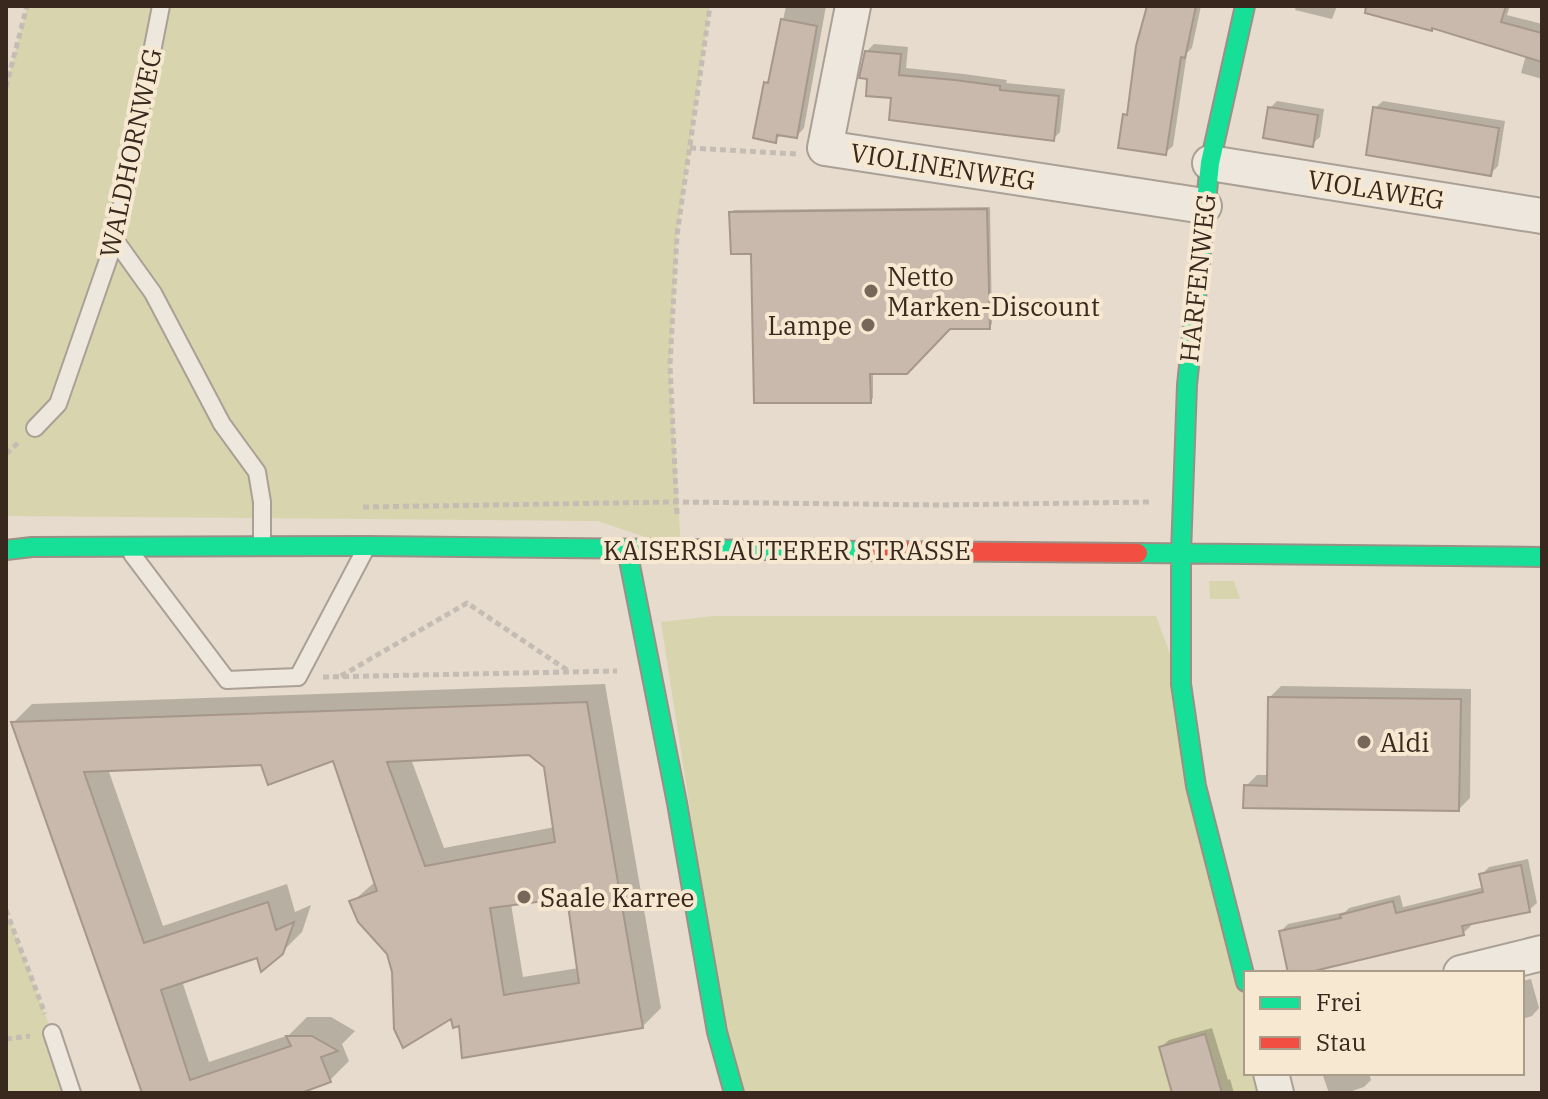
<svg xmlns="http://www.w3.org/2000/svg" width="1548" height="1099" viewBox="0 0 1548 1099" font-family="'IBM Plex Serif',serif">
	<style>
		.green { fill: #d8d4ad }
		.shadow { fill: #0003; fill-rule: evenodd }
		.building { fill: #c9b9ad; stroke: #a6978b; stroke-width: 2; fill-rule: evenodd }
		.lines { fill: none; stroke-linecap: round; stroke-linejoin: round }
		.lane-casing { stroke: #aaa095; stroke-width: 20 }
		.street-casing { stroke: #aaa095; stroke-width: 38 }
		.fast-casing { stroke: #9a9085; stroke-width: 22 }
		.jam-casing { stroke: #9a9085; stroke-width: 22 }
		.path { stroke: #c5bdb4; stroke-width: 5; stroke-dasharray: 6 4; stroke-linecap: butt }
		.lane { stroke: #ede7dd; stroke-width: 16 }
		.street { stroke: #ede7dd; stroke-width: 34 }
		.fast { stroke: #16e098; stroke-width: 18 }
		.jam { stroke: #f24e42; stroke-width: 18 }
		.poi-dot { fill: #76675a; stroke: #f7e9d1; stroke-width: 3 }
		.labels { text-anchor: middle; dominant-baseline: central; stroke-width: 8; stroke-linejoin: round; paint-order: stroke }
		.street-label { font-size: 26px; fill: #39281d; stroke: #f7e9d1 }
		.poi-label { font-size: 26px; fill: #39281d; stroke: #f7e9d1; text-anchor: start }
	</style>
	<rect width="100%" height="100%" fill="#e6dbcc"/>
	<path class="green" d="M27,6H710L677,235L670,365L681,549L598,521L6,516V87Z
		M1209,581H1234L1240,599H1210Z
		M714,616H1156L1181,684L1246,982V1073H1271L1276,1093H734L661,622Z
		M6,910L52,1033L71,1093H6Z"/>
	<path class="shadow" d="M786,6H826L804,128L797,136L782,134L775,140L766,83L771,78Z
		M1149,6H1201L1192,48L1187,53L1173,146L1165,153L1125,115L1129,111Z
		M1296,6H1337L1332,19L1295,10Z
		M1406,6H1510L1507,15L1542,24V79L1521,73L1526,55L1433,27L1431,29Z
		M874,44L908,47L906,68L964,74L1007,80L1006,83L1065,89L1060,132L1053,139L893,96L866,52Z
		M1277,101L1324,109L1320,137L1312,144L1270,108Z
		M1383,101L1505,121L1498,166L1490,174L1375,108Z
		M990,207L992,324L989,327H949L873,372V398L870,401L753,252L731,213L734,210Z
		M605,684L661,1008L642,1027L460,1024L394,971L389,953L352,902L376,881L335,758L108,769L163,926L287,884L295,912L311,905L302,932L282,952L258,956L182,981L209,1062L289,1035L307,1017H331L355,1031L342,1044L349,1061L330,1080L295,1093H144L13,723L32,704ZM530,753L546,766L555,827L444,848L411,759ZM568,896L579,968L523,977L511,904Z
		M1281,686L1471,689L1470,798L1459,809L1246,786L1257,775H1269L1270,697Z
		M1528,859L1537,903L1529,910L1470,922L1471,926L1463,933L1290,973L1281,931L1288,924L1345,912L1349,908L1400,895L1403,907L1484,887L1482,874L1489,867Z
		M1531,979L1539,1008L1532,1016L1522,1019V981Z
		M1212,1028L1228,1080L1230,1079L1234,1093H1176L1161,1047L1169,1040Z
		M1322,1073H1369L1371,1080L1364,1087L1346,1093H1329Z"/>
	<path class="building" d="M1147,6H1196L1185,58L1181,57L1166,155L1118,148L1123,114L1127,115L1136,46Z
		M1366,6H1506L1501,22L1542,33V62L1432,28V31L1365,13Z
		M781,19L817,26L797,138L777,135L776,143L753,138L764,82L768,83Z
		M865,51L901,54L899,75L955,80L1000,86V90L1059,96L1054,141L889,120L891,98L866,96L867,79L859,78Z
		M1268,107L1318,115L1313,147L1263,138Z
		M1373,107L1499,128L1491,176L1366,155Z
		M987,209L990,329H950L907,374H870L871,403H754L751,254H731L729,212Z
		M1268,697L1461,699L1459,811L1243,808L1244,785L1267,786Z
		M587,702L643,1028L462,1058L459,1026L453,1028L451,1019L403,1048L394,1029L392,972L387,954L358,922L349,901L377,891L333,761L268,785L261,765L84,772L144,943L268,902L276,930L294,922L283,954L261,972L257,958L161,990L190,1080L291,1046L286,1036H312L338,1051L321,1057L331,1082L301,1093H142L11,722ZM529,755L544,767L555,842L425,866L387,762ZM567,898L579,983L504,995L490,908Z
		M1521,865L1530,912L1462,926L1464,935L1306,973H1288L1279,931L1341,918L1340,915L1393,901L1396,913L1483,892L1479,874Z
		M1205,1034L1222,1093H1172L1159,1047Z"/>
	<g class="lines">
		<g class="lane-casing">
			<path id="lane" d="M115,240L153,293L222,424L257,472L262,502V546
				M35,428L58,404L115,240L161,6
				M132,554L227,680L298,677L365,550
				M52,1033L72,1093"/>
		</g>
		<g class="street-casing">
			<path id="street" d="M853,6L825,148L1204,206
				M1210,163L1542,216
				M1461,973L1542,953
				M1271,1073L1276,1093"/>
		</g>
		<g class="fast-casing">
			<path id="fast" d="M1245,6L1210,163L1187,385L1181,553V684L1196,786L1246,982
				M6,550L32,547L368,546L871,551
				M627,550L677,803L717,1032L734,1093
				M1138,553L1542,557"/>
		</g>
		<g class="jam-casing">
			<path id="jam" d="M871,551L1138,553"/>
		</g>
		<path class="path" d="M6,87L27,6
			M690,148L797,154
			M6,454L19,442
			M363,507L676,502L941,505L1149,502
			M677,514L670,365L677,235L710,6
			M341,676L467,603L567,670
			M323,677L617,671
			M6,910L45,1014
			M6,1039L30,1036"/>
		<use href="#lane" class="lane"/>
		<use href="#street" class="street"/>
		<use href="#fast" class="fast"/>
		<use href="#jam" class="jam"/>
	</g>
	<g class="poi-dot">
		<circle cx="871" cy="291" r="8"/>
		<circle cx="868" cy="325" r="8"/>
		<circle cx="1364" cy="742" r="8"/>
		<circle cx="524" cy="897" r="8"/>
	</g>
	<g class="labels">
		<g class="street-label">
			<text transform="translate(130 153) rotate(-78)">WALDHORNWEG</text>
			<text transform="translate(943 166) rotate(9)">VIOLINENWEG</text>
			<text transform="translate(1376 189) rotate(9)">VIOLAWEG</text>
			<text transform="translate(1197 278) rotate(-84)">HARFENWEG</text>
			<text x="787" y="550">KAISERSLAUTERER STRASSE</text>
		</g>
		<g class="poi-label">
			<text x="887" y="276">Netto<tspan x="887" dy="30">Marken-Discount</tspan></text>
			<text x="852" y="325" text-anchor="end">Lampe</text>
			<text x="1380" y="742">Aldi</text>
			<text x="540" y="897">Saale Karree</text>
		</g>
	</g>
	<rect width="1548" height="1099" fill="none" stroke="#39281d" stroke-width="16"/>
	<rect x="1244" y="971" width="280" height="104" fill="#f7e9d1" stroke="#ab9c89" stroke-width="2"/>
	<rect x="1260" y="997" width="40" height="12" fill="#16e098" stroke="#ab9c89" stroke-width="2"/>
	<text x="1316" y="1011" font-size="24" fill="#39281d">Frei</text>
	<rect x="1260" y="1037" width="40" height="12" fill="#f24e42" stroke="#ab9c89" stroke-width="2"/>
	<text x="1316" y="1051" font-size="24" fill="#39281d">Stau</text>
</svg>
